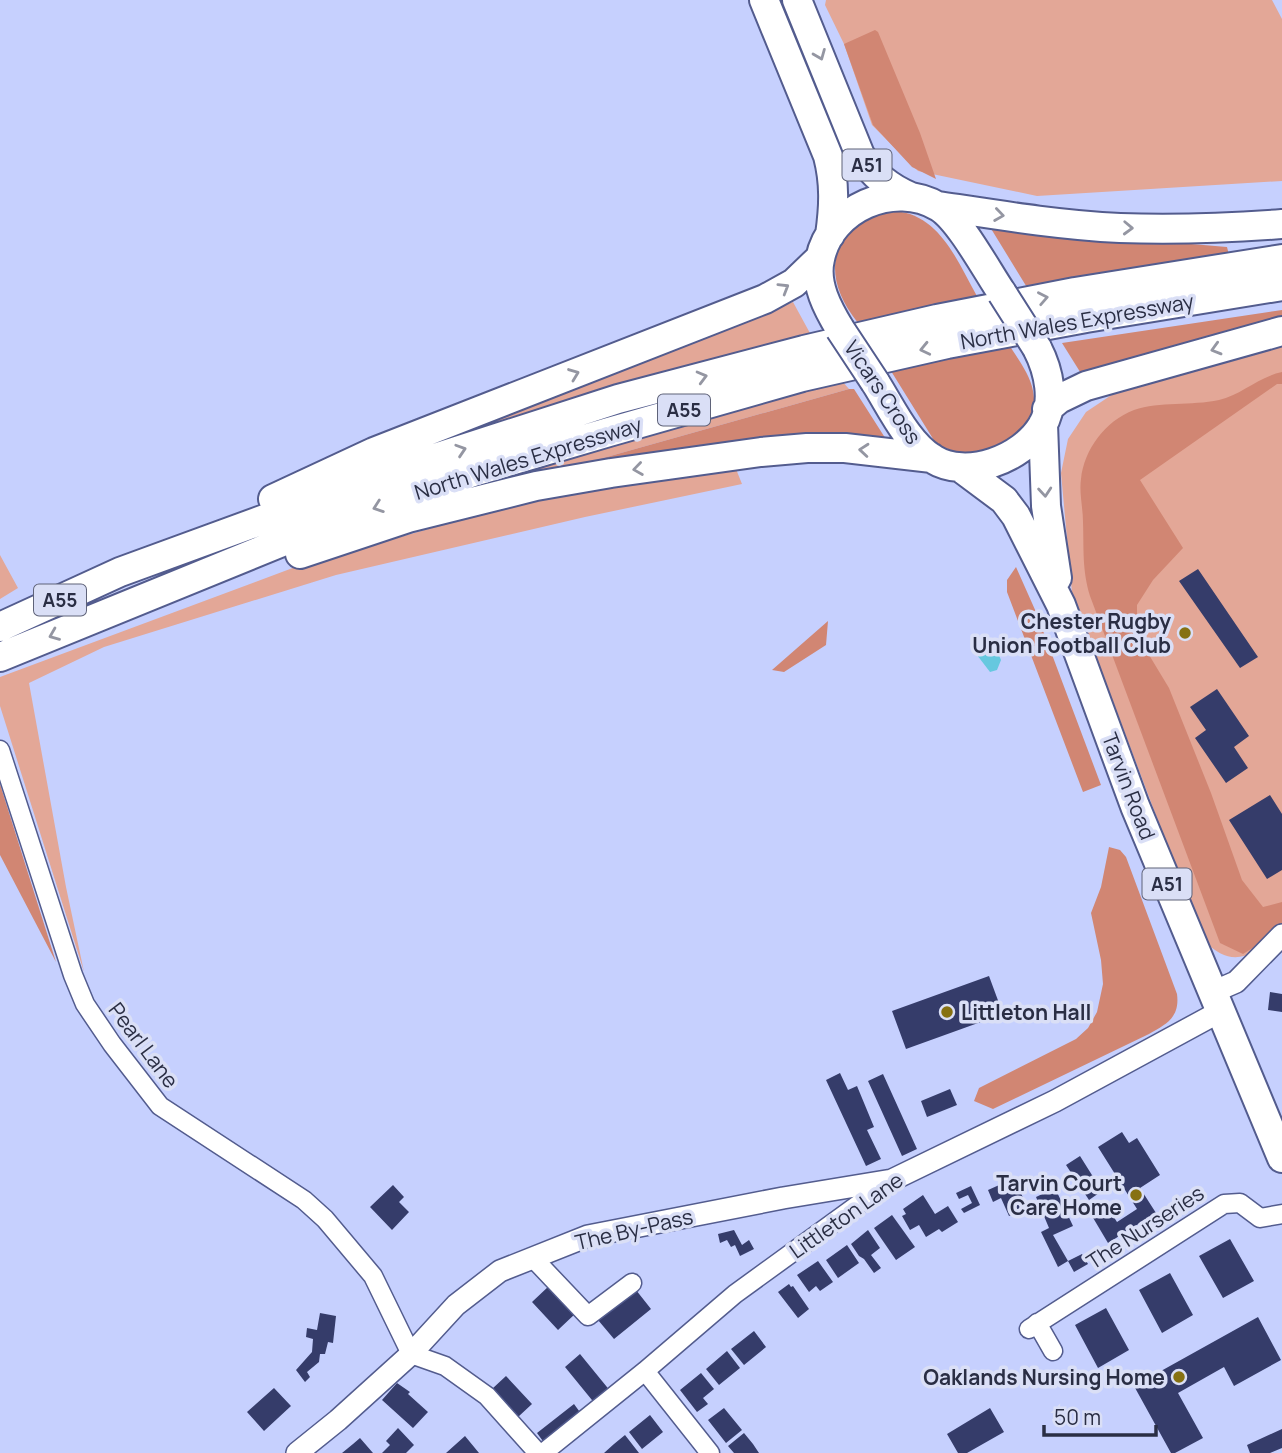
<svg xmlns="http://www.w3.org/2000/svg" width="1282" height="1453" viewBox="0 0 1282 1453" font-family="Manrope,sans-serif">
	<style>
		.green { fill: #e3a797 }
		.forest { fill: #d18673 }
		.water { fill: #66c8df }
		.building { fill: #353c6a }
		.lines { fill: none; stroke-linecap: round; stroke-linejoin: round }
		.minor-casing { stroke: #535c8e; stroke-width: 21 }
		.tertiary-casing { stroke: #535c8e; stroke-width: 24 }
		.trunk-casing { stroke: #535c8e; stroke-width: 32 }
		.minor { stroke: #fff; stroke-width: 18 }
		.tertiary { stroke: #fff; stroke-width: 21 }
		.trunk { stroke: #fff; stroke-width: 28 }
		.trunk-bridge-casing { stroke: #535c8e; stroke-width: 32; stroke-linecap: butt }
		.trunk-bridge { stroke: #fff; stroke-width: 28 }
		.oneway { stroke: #9496a2 }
		.poi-dot { fill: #867112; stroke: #dadff6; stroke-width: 2.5 }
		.labels { text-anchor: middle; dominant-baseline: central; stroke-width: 7; stroke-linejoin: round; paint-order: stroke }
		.shield { fill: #dadff6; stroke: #5f6379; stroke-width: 2 }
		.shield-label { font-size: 19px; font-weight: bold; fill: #2a2e44 }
		.street-label { font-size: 21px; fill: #2a2e44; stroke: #dadff6 }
		.poi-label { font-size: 21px; font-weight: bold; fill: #2a2e44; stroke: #dadff6; text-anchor: end }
	</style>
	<rect width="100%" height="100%" fill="#c6d0fe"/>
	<path class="green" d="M826,0H1272L1282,19V181L1037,196L918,171L872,125L844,44L825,5Z
		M793,302L811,335L384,466L499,412Z
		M1282,345V926C1256,953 1236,973 1203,940L1072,593L1061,473L1068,439L1086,412L1113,394Z
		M842,381L849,389L596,460L597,465L384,513L566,454Z
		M736,469L742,484L585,517L336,575L104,647L29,683L66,887L84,972L0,706V677L298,566L527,501L657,478Z
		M0,555L18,588L0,599Z"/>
	<path class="forest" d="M875,30L878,32L920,133L936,179L912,167L873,125L844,44Z
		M895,211C941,215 958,263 978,298L858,323C818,274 830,223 895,211Z
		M990,227L1227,247L1229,255L1028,289Z
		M1282,310V318L1213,335L1082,375L1062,343Z
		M1008,343C1017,358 1030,374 1033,391C1044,441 972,470 935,442L891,371Z
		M1282,372V384H1277L1140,480L1183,548L1153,580L1137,605V635L1169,688L1211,793L1242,880L1263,907L1282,902V924L1270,937L1243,954L1220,943L1090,596C1082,569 1084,550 1083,522C1083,508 1079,493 1081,479C1084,450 1105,421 1134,410C1160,401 1191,406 1219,400C1241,395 1258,377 1282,372Z
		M849,389H854L889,444L597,465L596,460Z
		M1016,567L1036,612L1101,785L1083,792L1007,592V580Z
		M828,621L826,645L784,672L772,670Z
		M0,784L56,962L0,855Z
		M1109,847L1120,850L1126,857L1177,994C1180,1017 1167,1024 1149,1034L993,1109L974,1101L979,1088L1076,1039L1088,1028L1097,1012L1103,984L1101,960L1091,913L1101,887Z"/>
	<path class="water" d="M985,645L995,646L1001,660L997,670L990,672L977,655Z"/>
	<path class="building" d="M1198,569L1258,657L1240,668L1179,581Z
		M1217,689L1249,736L1234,747L1248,768L1226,783L1195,738L1206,730L1190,707Z
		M1270,795L1282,814V870L1267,879L1229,820Z
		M989,976L1003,1014L906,1049L892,1011Z
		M1270,992L1282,994V1012L1268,1010Z
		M840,1073L848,1090L857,1086L874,1127L867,1130L881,1159L866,1166L826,1080Z
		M883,1074L917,1149L902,1156L868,1081Z
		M950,1089L957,1105L927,1117L921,1101Z
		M1122,1132L1129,1143L1137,1138L1160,1175L1140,1188L1156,1213L1108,1243L1089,1211L1104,1202L1117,1222L1137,1209L1098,1147Z
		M1080,1156L1102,1191L1089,1200L1066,1165Z
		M1015,1178L1027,1208L1009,1216L1001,1198L993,1202L988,1190Z
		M393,1185L404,1197L399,1202L409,1212L392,1230L370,1207Z
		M971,1186L980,1205L964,1213L961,1209L972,1203L968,1195L959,1199L956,1193Z
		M1055,1188L1073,1226L1053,1235L1068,1261L1058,1267L1041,1232L1049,1228L1036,1197Z
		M923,1195L935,1214L948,1206L958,1222L942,1232L939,1229L926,1237L919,1225L910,1230L902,1216L906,1214L903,1209Z
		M892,1215L915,1247L896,1260L874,1228Z
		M734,1230L742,1245L749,1240L754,1249L740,1256L735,1245L731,1247L727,1240L720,1243L718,1234Z
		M868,1230L880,1248L871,1255L881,1268L874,1273L864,1259L859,1256L851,1244Z
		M1230,1239L1254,1281L1223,1298L1199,1256Z
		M847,1245L859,1263L838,1278L826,1260Z
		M1082,1254L1088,1264L1074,1272L1068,1261Z
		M818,1261L833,1282L820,1291L816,1286L809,1292L797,1275Z
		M1170,1273L1193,1315L1162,1333L1139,1290Z
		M789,1284L791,1287L793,1286L809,1309L798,1318L778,1292Z
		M550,1285L576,1313L558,1330L532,1302Z
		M636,1290L651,1309L614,1339L598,1320Z
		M1106,1308L1129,1350L1098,1368L1075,1325Z
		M320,1313L336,1316L333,1343L328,1342L325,1354H320L319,1362L307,1372L310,1377L305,1382L296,1370L312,1352L313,1339L306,1337L307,1328L317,1330Z
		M1258,1317L1281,1360L1234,1386L1224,1367L1178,1393L1203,1438L1175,1453H1171L1134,1386Z
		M754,1331L766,1347L744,1365L731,1349Z
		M727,1351L740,1368L719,1385L706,1369Z
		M580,1354L611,1392L596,1405L565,1367Z
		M701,1373L714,1389L703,1398L708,1404L697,1412L680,1390Z
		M506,1376L532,1404L518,1417L492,1389Z
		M397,1383L410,1392L408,1394L428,1412L413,1428L382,1400Z
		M274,1388L291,1406L264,1431L247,1412Z
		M574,1404L582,1415L545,1444L537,1433Z
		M724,1408L742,1430L726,1443L708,1420Z
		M990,1408L1004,1432L967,1453H958L947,1434Z
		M650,1415L663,1432L642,1449L629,1432Z
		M398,1428L414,1445L406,1453H382L390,1445L386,1441Z
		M1282,1429V1448L1270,1453H1250L1247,1445Z
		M744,1433L753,1444L759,1453H734L728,1446Z
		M625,1435L639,1453H604L614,1444Z
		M465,1436L479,1453H446Z
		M360,1438L373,1453H342L353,1444Z"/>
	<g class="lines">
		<g class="minor-casing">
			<path id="minor" d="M0,750L73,975L85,1004L112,1044L160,1106L304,1200L325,1219L373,1276L411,1354L445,1366L487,1396L538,1453
				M533,1258L588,1316L632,1283
				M1037,1323L1053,1351
				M1029,1329L1224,1204L1240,1203L1260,1218L1282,1214
				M645,1371L710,1453
				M543,1453L645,1371L735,1294L892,1180"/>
		</g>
		<g class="tertiary-casing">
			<path id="tertiary" d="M1213,992L1236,982L1282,935
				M297,1453L338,1420L411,1354L456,1305L500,1271L588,1236L783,1198L892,1180L1055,1101L1221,1011"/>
		</g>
		<g class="trunk-casing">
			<path id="trunk" d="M764,0L828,156C835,183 834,207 830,235
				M797,0L860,155C873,175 889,188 911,197
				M938,206C998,215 1059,225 1120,228C1174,230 1228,228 1282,224
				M840,329C828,309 814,284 820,259C830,208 894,180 939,207C960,220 987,271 1002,293
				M875,382C891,407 907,443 933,459C967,480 1022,459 1042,426C1056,403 1049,371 1037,348
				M1047,409L1059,399L1086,386L1282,331
				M1043,424L1046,506L1057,578
				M961,468L1004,500L1016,516L1061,605L1135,806L1282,1158
				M273,499L374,452L765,299L794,283L819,259
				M300,554L408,518L536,486L611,473L761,452L807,448H845L932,458
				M0,627L120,572L407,467L618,399L804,350L937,319L1075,292L1282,259
				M0,657L309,531L473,472L609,432L802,377L947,344L1086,318L1282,286"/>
		</g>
		<use href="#minor" class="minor"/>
		<use href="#tertiary" class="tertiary"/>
		<use href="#trunk" class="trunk"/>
		<g class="trunk-bridge-casing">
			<path id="trunk-bridge" d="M1002,293L1037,348
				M840,329L875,382"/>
		</g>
		<use href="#trunk-bridge" class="trunk-bridge"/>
	</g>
	<defs><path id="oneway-chevron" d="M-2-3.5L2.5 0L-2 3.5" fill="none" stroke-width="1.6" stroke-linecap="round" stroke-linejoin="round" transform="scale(1.75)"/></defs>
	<g class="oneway">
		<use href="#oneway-chevron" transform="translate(820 55) rotate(68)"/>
		<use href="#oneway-chevron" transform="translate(999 215) rotate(8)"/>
		<use href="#oneway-chevron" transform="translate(1128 228) rotate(2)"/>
		<use href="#oneway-chevron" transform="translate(784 288) rotate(-31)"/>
		<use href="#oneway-chevron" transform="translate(1043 298) rotate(-11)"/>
		<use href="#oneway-chevron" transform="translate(925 349) rotate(167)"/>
		<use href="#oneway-chevron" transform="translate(1216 349) rotate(164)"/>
		<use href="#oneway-chevron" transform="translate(574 374) rotate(-21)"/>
		<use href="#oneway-chevron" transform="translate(702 377) rotate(-15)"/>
		<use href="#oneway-chevron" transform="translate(461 450) rotate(-18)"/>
		<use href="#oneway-chevron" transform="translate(864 450) rotate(-175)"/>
		<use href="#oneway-chevron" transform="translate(638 469) rotate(172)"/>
		<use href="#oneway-chevron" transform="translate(1045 492) rotate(85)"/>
		<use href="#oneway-chevron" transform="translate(378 507) rotate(161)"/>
		<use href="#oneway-chevron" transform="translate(54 635) rotate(158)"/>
	</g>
	<g class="poi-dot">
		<circle cx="1185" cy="633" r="7"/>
		<circle cx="947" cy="1012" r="7"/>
		<circle cx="1136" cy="1195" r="7"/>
		<circle cx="1179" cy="1377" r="7"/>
	</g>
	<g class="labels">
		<g class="shield">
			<rect x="842.5" y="149.5" width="49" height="31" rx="5"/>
			<rect x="658" y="394.5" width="52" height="31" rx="5"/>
			<rect x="34" y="584.5" width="52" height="31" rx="5"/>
			<rect x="1142.5" y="868.5" width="49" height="31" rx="5"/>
		</g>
		<g class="shield-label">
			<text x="867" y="165">A51</text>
			<text x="684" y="410">A55</text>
			<text x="60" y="600">A55</text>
			<text x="1167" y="884">A51</text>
		</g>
		<g class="street-label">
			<text transform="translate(1077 321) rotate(-10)">North Wales Expressway</text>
			<text transform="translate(883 392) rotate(56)">Vicars Cross</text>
			<text transform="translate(528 458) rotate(-17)">North Wales Expressway</text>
			<text transform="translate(1129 786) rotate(69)">Tarvin Road</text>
			<text transform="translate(144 1045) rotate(53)">Pearl Lane</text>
			<text transform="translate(846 1215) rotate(-35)">Littleton Lane</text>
			<text transform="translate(1145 1227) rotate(-33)">The Nurseries</text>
			<text transform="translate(634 1229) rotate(-13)">The By-Pass</text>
		</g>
		<g class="poi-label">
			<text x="1171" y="621">Chester Rugby<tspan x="1171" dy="24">Union Football Club</tspan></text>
			<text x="961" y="1012" text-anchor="start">Littleton Hall</text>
			<text x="1122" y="1183">Tarvin Court<tspan x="1122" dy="24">Care Home</tspan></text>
			<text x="1165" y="1377">Oaklands Nursing Home</text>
		</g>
	</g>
	<path d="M1044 1425v10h112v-10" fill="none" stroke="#2a2e44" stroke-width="3.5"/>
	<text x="1054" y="1425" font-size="21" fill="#2a2e44" stroke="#dadff6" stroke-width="5" paint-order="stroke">50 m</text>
</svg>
